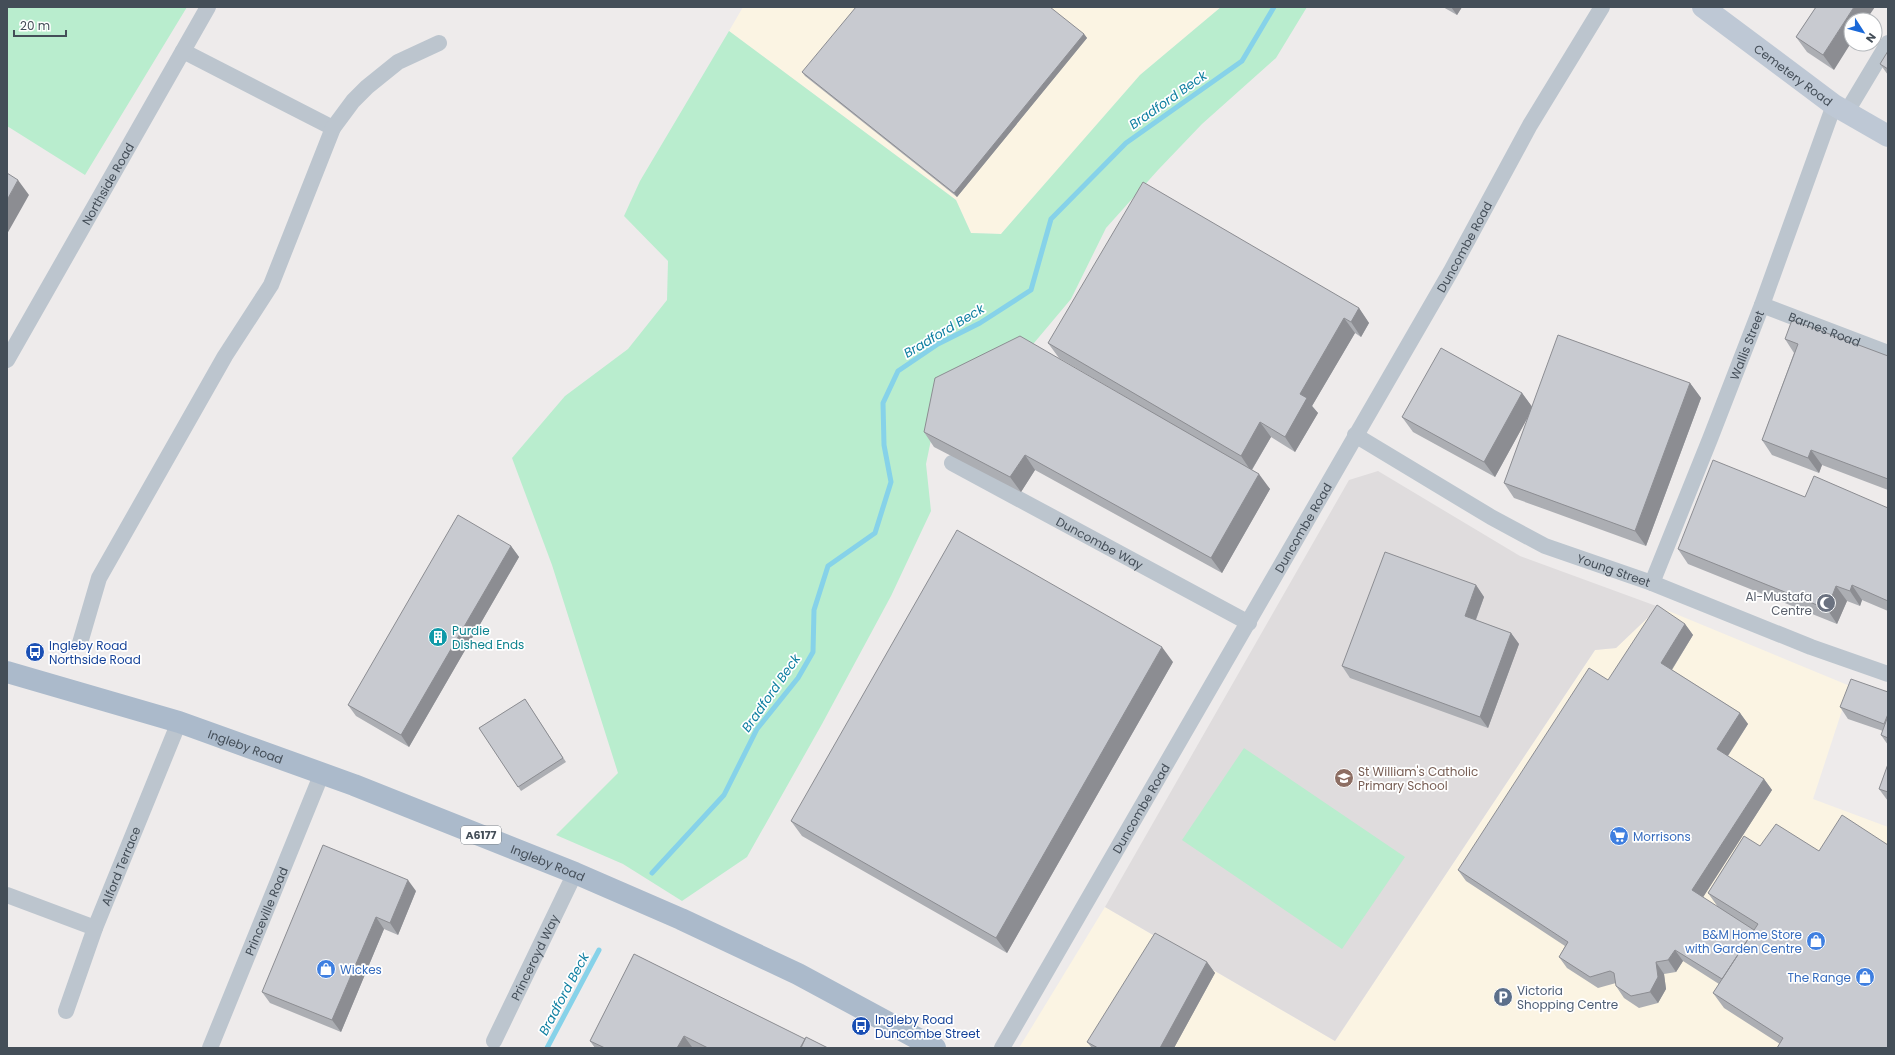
<svg xmlns="http://www.w3.org/2000/svg" width="1895" height="1055" viewBox="0 0 1895 1055" font-family="Poppins,sans-serif">
	<style>
		.commercial { fill: #fbf4e3 }
		.education { fill: #dfdcdd }
		.green { fill: #b9edce }
		.lines { fill: none; stroke-linecap: round; stroke-linejoin: round }
		.stream { stroke: #86d2e9; stroke-width: 5 }
		.street { stroke: #bcc5ce; stroke-width: 16 }
		.secondary { stroke: #bec8d5; stroke-width: 22 }
		.primary { stroke: #abbacb; stroke-width: 22 }
		.wall { fill: #acaeb3 }
		.shaded-wall { fill: #8c8d92 }
		.building { fill: #c8cad0; stroke: #8c8d92 }
		.labels { text-anchor: middle; dominant-baseline: central; stroke-width: 3.5; stroke-linejoin: round; paint-order: stroke }
		.shield { fill: #fff; stroke: #7c838a; stroke-width: 1 }
		.shield-label { font-size: 11px; font-weight: bold; fill: #444e58 }
		.street-label { font-size: 12px; fill: #444e58; stroke: #fff }
		.worship-label { font-size: 12px; fill: #5b616d; stroke: #fff; text-anchor: end }
		.culture-label { font-size: 12px; fill: #0d838f; stroke: #fff; text-anchor: start }
		.transit-label { font-size: 12px; fill: #164399; stroke: #fff; text-anchor: start }
		.education-label { font-size: 12px; fill: #785e54; stroke: #fff; text-anchor: start }
		.shop-label { font-size: 12px; fill: #366cbe; stroke: #fff; text-anchor: start }
		.service-label { font-size: 12px; fill: #4e5e75; stroke: #fff; text-anchor: start }
		.water-label { font-size: 13px; font-style: italic; fill: #0e7fa1; stroke: #fff }
	</style>
	<rect width="100%" height="100%" fill="#eeebeb"/>
	<path class="commercial" d="M743,7H1221L1140,75L1001,234L971,233L956,200L729,31Z
		M1659,607L1850,686L1813,799L1888,827V1048H1019L1105,907L1335,1041L1595,650L1616,648Z"/>
	<path class="education" d="M1378,471L1520,556L1659,607L1616,648L1595,650L1335,1041L1105,907L1349,480Z"/>
	<path class="green" d="M7,7H187L85,175L7,126Z
		M1221,7H1307L1276,58L1202,124L1158,170L1106,228L1071,299L1034,343L939,401L926,464L931,511L891,596L822,724L747,857L682,901L623,864L556,835L618,773L552,565L512,458L565,396L628,349L667,300L668,261L624,216L640,181L729,31L956,200L971,233L1001,234L1140,75Z
		M1244,748L1405,857L1342,949L1182,840Z"/>
	<g class="lines">
		<path class="stream" d="M652,873L724,795L757,729L798,678L813,652L814,610L828,566L875,533L891,482L884,445L883,403L898,371L938,344L980,323L1031,290L1051,219L1126,143L1242,61L1274,7
			M547,1048L599,950"/>
		<g class="street">
			<path d="M183,51L333,128"/>
			<path d="M1846,113L1888,43"/>
			<path id="s1" d="M1762,305L1888,353"/>
			<path id="s2" d="M7,360L208,7"/>
			<path id="s3" d="M1355,435L1491,517L1545,546L1652,583L1811,647L1888,674"/>
			<path id="s4" d="M952,463L1249,623"/>
			<path id="s5" d="M1652,583L1710,439L1762,305L1834,105"/>
			<path d="M80,643L99,578L225,356L271,285L333,128L353,101L367,87L398,62L439,43"/>
			<path d="M7,895L95,928"/>
			<path id="s6" d="M66,1011L95,928L179,722"/>
			<path id="s7" d="M494,1041L575,873"/>
			<path id="s8" d="M210,1048L322,773"/>
			<path id="s9" d="M1002,1048L1451,271L1530,125L1602,7"/>
		</g>
		<path class="secondary" id="s10" d="M1703,7L1834,105L1888,136"/>
		<path class="primary" id="s11" d="M7,672L179,722L354,785L575,873L681,919L798,974L935,1048"/>
	</g>
	<path class="wall" d="M1443,7H1462L1457,15Z
		M1816,7L1834,70L1807,52L1796,37Z
		M1084,34L1087,38L957,197L805,76L802,72Z
		M1888,51V75L1880,64Z
		M1359,308L1369,323L1361,337L1355,333L1312,406L1318,413L1295,452L1271,437L1252,470L1270,489L1222,573L1035,470L1021,492L934,447L924,432L1148,410L1059,358L1048,343Z
		M1785,339L1888,356V490L1822,465L1819,473L1772,455L1762,440L1794,353Z
		M1690,383L1701,398L1646,546L1514,498L1504,483L1529,415L1495,477L1413,432L1402,417L1522,393L1532,407Z
		M1805,497L1888,508V611L1862,600L1860,606L1847,601L1837,624L1688,564L1678,549Z
		M511,546L519,557L409,747L356,716L348,705Z
		M1476,585L1484,597L1476,620L1511,633L1519,644L1488,728L1350,678L1342,666Z
		M1685,624L1693,635L1672,670L1740,713L1748,724L1728,756L1764,779L1772,790L1703,897L1718,907L1708,893L1744,836L1888,1048L1780,1044L1724,1008L1713,993L1719,984L1683,961L1676,972L1664,974L1666,989L1658,1003L1639,1008L1624,998L1616,986V983L1598,988L1567,968L1559,957L1565,946L1466,881L1458,870L1608,680Z
		M1173,662L1007,953L802,836L791,821Z
		M1888,692V745L1881,735L1883,731L1848,719L1840,707Z
		M525,699L566,762L521,791L479,728Z
		M1888,764V801L1879,789Z
		M416,891L398,935L384,929L341,1032L270,1003L262,992Z
		M634,954L805,1040L828,1048H693L692,1047L691,1048H595L590,1041Z
		M1207,962L1215,973L1174,1048H1092L1087,1042Z"/>
	<path class="shaded-wall" d="M1451,7H1462L1457,15Z
		M1854,7H1875L1866,20H1851V43L1834,70L1823,55Z
		M1084,34L1087,38L957,197L954,193Z
		M18,180L29,195L7,234V200Z
		M1359,308L1369,323L1361,337L1351,322Z
		M1344,318L1355,333L1312,406L1318,413L1295,452L1285,437L1300,394Z
		M1690,383L1701,398L1646,546L1635,531Z
		M1522,393L1533,408L1495,477L1484,462Z
		M1260,422L1271,437L1251,471L1241,456Z
		M1811,450L1822,465L1819,473L1808,458Z
		M1025,455L1035,470L1021,492L1010,477Z
		M1259,474L1270,489L1222,573L1211,558Z
		M511,546L519,557L409,747L401,735Z
		M1476,585L1484,597L1473,627L1465,616Z
		M1852,585L1862,600L1860,606L1850,591Z
		M1836,586L1847,601L1837,624L1827,609Z
		M1685,624L1693,635L1669,674L1661,663Z
		M1511,633L1519,644L1488,728L1480,717Z
		M1162,647L1173,662L1007,953L996,938Z
		M1740,713L1748,724L1725,760L1717,749Z
		M1764,779L1772,790L1700,902L1692,890Z
		M408,880L416,891L398,935L390,923Z
		M376,917L384,929L341,1032L332,1020Z
		M1675,950L1683,961L1676,972L1668,960Z
		M1207,962L1215,973L1174,1048H1160Z
		M1656,962L1664,974L1666,989L1658,1003L1650,992Z
		M684,1036L692,1047L691,1048H677Z"/>
	<path class="building" d="M856,7H1050L1084,34L954,193L802,72Z
		M1816,7H1854L1823,55L1796,37Z
		M1888,51V69L1880,64Z
		M7,173L18,180L7,200Z
		M1143,182L1359,308L1351,322L1344,318L1300,394L1307,398L1285,437L1260,422L1241,456L1048,343Z
		M1792,320L1888,356V479L1811,450L1808,458L1762,440L1798,344L1785,339Z
		M1558,335L1690,383L1635,531L1504,483Z
		M1020,336L1259,474L1211,558L1025,455L1010,477L924,432L935,378Z
		M1441,348L1522,393L1484,462L1402,417Z
		M1713,460L1805,497L1814,476L1888,508V601L1852,585L1850,591L1836,586L1827,609L1678,549Z
		M458,515L511,546L401,735L348,705Z
		M957,530L1162,647L996,938L791,821Z
		M1385,552L1476,585L1465,616L1511,633L1480,717L1342,666Z
		M1657,605L1685,624L1661,663L1740,713L1717,749L1764,779L1692,890L1754,930L1722,979L1675,950L1668,960L1656,962L1658,977L1650,992L1631,996L1616,986L1614,973L1610,971L1590,977L1559,957L1568,942L1458,870L1589,668L1608,680Z
		M1851,679L1888,692V714L1884,724L1840,707Z
		M525,699L563,758L518,787L479,728Z
		M1888,716V738L1881,735Z
		M1888,764V792L1879,789Z
		M1842,815L1888,845V1048H1777L1783,1038L1713,993L1758,924L1708,893L1744,836L1760,846L1776,824L1819,851Z
		M323,845L408,880L390,923L376,917L332,1020L262,992Z
		M1155,933L1207,962L1160,1048H1098L1087,1042Z
		M634,954L805,1039L800,1048H708L684,1036L677,1048H605L590,1041Z
		M806,1037L828,1048H801Z"/>
	<defs>
		<g id="mosque-disc" transform="scale(1)"><circle r="9.5" fill="#6b7280" stroke="#fff"/><path d="M3.5-4.9A6 6 0 1 0 3.5 4.9A5 5 0 1 1 3.5-4.9Z" fill="#fff"/></g>
		<g id="building-disc" transform="scale(1)"><circle r="9.5" fill="#0f9aa8" stroke="#fff"/><path d="M-4-6H4V6H1V3H-1V6H-4ZM-2.5-4.3h1.7v1.8h-1.7ZM.8-4.3h1.7v1.8H.8ZM-2.5-1h1.7V.8h-1.7ZM.8-1h1.7V.8H.8Z" fill="#fff"/></g>
		<g id="bus-disc" transform="scale(1)"><circle r="9.5" fill="#1a4fb4" stroke="#fff"/><path d="M-5-6H5V4H4V6H2V4H-2V6H-4V4H-5ZM-3.5-4V0h7V-4ZM-3.5 1.2v1.5H-2V1.2ZM2 1.2v1.5H3.5V1.2Z" fill="#fff"/></g>
		<g id="school-disc" transform="scale(1)"><circle r="9.5" fill="#8d6e63" stroke="#fff"/><path d="M0-5L7-2L0 1L-7-2ZM-4 1L0 2.5L4 1V4Q0 6-4 4Z" fill="#fff"/></g>
		<g id="supermarket-disc" transform="scale(1)"><circle r="9.5" fill="#3f7fe0" stroke="#fff"/><path d="M-6-5.5h2.5l.6 2H6L4.5 2H-2.5L-4.4-4H-6ZM-1.5 3.2a1.3 1.3 0 1 0 .1 0ZM3 3.2a1.3 1.3 0 1 0 .1 0Z" fill="#fff"/></g>
		<g id="shop-disc" transform="scale(1)"><circle r="9.5" fill="#3f7fe0" stroke="#fff"/><path d="M-5-2.5h2.3a2.7 3.5 0 0 1 5.4 0H5L5.5 6h-11ZM-1.5-2.5h3a1.5 2.3 0 0 0-3 0Z" fill="#fff"/></g>
		<g id="parking-disc" transform="scale(1)"><circle r="9.5" fill="#5c6f8a" stroke="#fff"/><path d="M-3.5-5.5H1a3.5 3.5 0 0 1 0 7H-1V5.5H-3.5ZM-1-3.4V-.6H.8a1.4 1.4 0 0 0 0-2.8Z" fill="#fff"/></g>
	</defs>
	<g fill-rule="evenodd">
		<use href="#mosque-disc" x="1826" y="603"/>
		<use href="#building-disc" x="438" y="637"/>
		<use href="#bus-disc" x="35" y="652"/>
		<use href="#school-disc" x="1344" y="778"/>
		<use href="#supermarket-disc" x="1619" y="836"/>
		<use href="#shop-disc" x="1816" y="941"/>
		<use href="#shop-disc" x="326" y="969"/>
		<use href="#shop-disc" x="1865" y="977"/>
		<use href="#parking-disc" x="1503" y="997"/>
		<use href="#bus-disc" x="861" y="1026"/>
	</g>
	<g class="labels">
		<rect class="shield" x="461" y="826" width="40" height="18" rx="3"/>
		<g class="shield-label">
			<text x="481" y="835">A6177</text>
		</g>
		<g class="street-label">
			<text stroke="none"><textPath href="#s10" startOffset="113">Cemetery Road</textPath></text>
			<text stroke="none"><textPath href="#s2" startOffset="203">Northside Road</textPath></text>
			<text stroke="none"><textPath href="#s9" startOffset="925">Duncombe Road</textPath></text>
			<text stroke="none"><textPath href="#s1" startOffset="67">Barnes Road</textPath></text>
			<text stroke="none"><textPath href="#s5" startOffset="256">Wallis Street</textPath></text>
			<text stroke="none"><textPath href="#s9" startOffset="601">Duncombe Road</textPath></text>
			<text stroke="none"><textPath href="#s4" startOffset="168">Duncombe Way</textPath></text>
			<text stroke="none"><textPath href="#s3" startOffset="293">Young Street</textPath></text>
			<text stroke="none"><textPath href="#s11" startOffset="250">Ingleby Road</textPath></text>
			<text stroke="none"><textPath href="#s9" startOffset="277">Duncombe Road</textPath></text>
			<text stroke="none"><textPath href="#s11" startOffset="574">Ingleby Road</textPath></text>
			<text stroke="none"><textPath href="#s6" startOffset="155">Alford Terrace</textPath></text>
			<text stroke="none"><textPath href="#s8" startOffset="148">Princeville Road</textPath></text>
			<text stroke="none"><textPath href="#s7" startOffset="93">Princeroyd Way</textPath></text>
		</g>
		<g class="worship-label">
			<text x="1812" y="596">Al-Mustafa<tspan x="1812" dy="14">Centre</tspan></text>
		</g>
		<g class="culture-label">
			<text x="452" y="630">Purdie<tspan x="452" dy="14">Dished Ends</tspan></text>
		</g>
		<g class="transit-label">
			<text x="49" y="645">Ingleby Road<tspan x="49" dy="14">Northside Road</tspan></text>
			<text x="875" y="1019">Ingleby Road<tspan x="875" dy="14">Duncombe Street</tspan></text>
		</g>
		<g class="education-label">
			<text x="1358" y="771">St William's Catholic<tspan x="1358" dy="14">Primary School</tspan></text>
		</g>
		<g class="shop-label">
			<text x="1633" y="836">Morrisons</text>
			<text x="1802" y="934" text-anchor="end">B&amp;M Home Store<tspan x="1802" dy="14">with Garden Centre</tspan></text>
			<text x="340" y="969">Wickes</text>
			<text x="1851" y="977" text-anchor="end">The Range</text>
		</g>
		<g class="service-label">
			<text x="1517" y="990">Victoria<tspan x="1517" dy="14">Shopping Centre</tspan></text>
		</g>
		<g class="water-label">
			<text transform="translate(1168 100) rotate(-35)">Bradford Beck</text>
			<text transform="translate(944 331) rotate(-31)">Bradford Beck</text>
			<text transform="translate(771 693) rotate(-55)">Bradford Beck</text>
			<text transform="translate(564 994) rotate(-62)">Bradford Beck</text>
		</g>
	</g>
	<rect width="1895" height="1055" fill="none" stroke="#444e58" stroke-width="16"/>
	<g transform="translate(1863 32) rotate(126)"><circle r="19" fill="#ffffff" stroke="#b4b8bc"/>
	<path d="M0-3L7 15L0 10L-7 15Z" fill="#1b69d8"/>
	<text y="-6" font-size="11" font-weight="bold" text-anchor="middle" fill="#444e58">N</text>
	</g>
	<path d="M14 30v6h52v-6" fill="none" stroke="#444e58" stroke-width="2"/>
	<text x="20" y="30" font-size="12" fill="#444e58" stroke="#ffffff" stroke-width="3" paint-order="stroke">20 m</text>
</svg>
